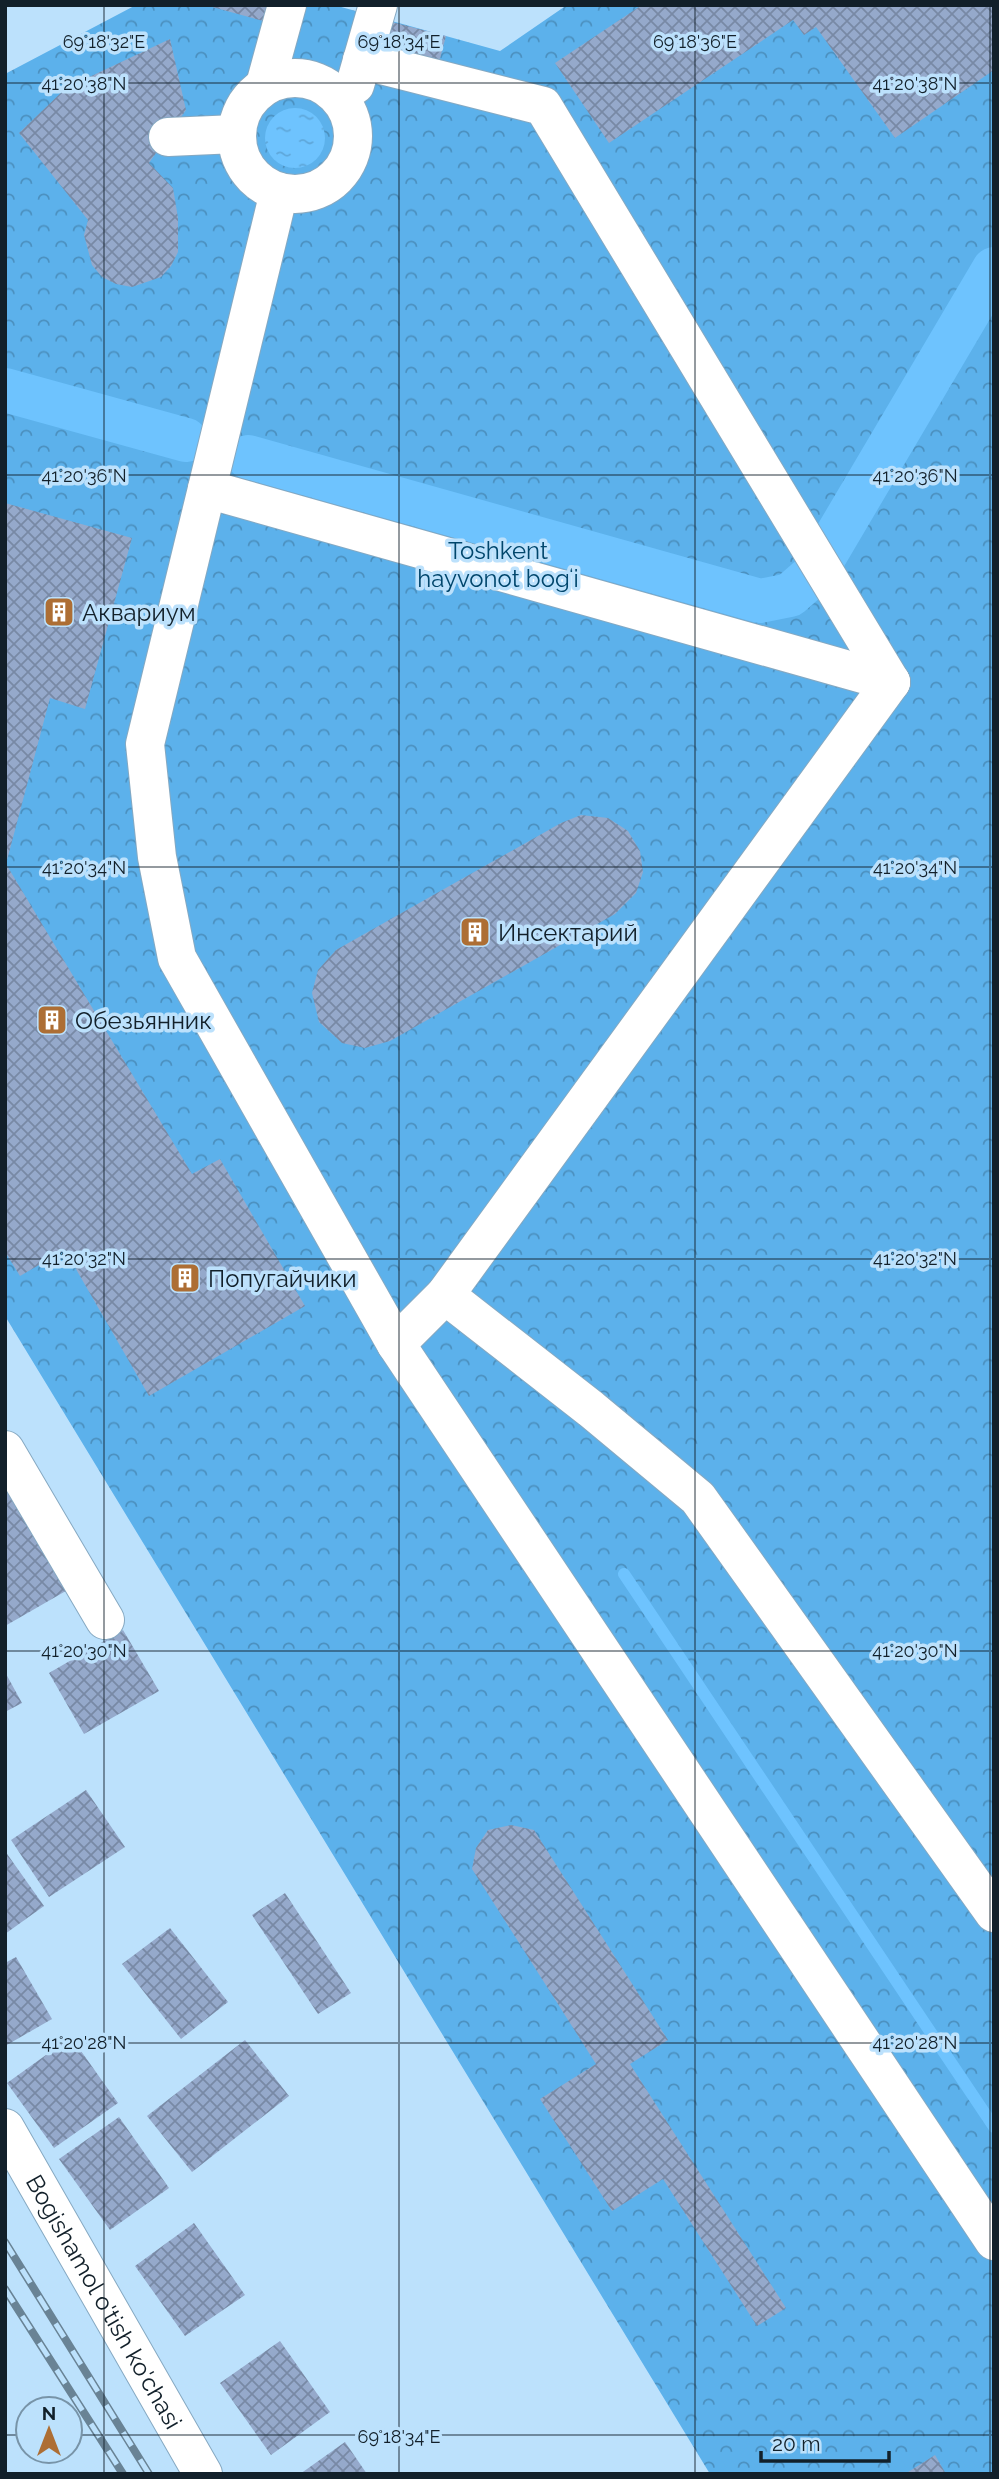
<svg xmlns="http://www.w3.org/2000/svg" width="999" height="2479" viewBox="0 0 999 2479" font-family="Raleway,sans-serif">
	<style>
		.forest { fill: url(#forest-crowns) }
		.water { fill: url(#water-ripples) }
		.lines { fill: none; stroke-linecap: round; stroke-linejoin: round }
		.stream { stroke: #6ec3fe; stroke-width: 12 }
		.canal { stroke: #6ec3fe; stroke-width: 44 }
		.building { fill: url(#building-cross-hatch) }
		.minor-casing { stroke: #86a9c2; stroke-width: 40 }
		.minor { stroke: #fff; stroke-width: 38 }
		.rail-casing { stroke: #698395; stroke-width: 8 }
		.rail { stroke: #bce1fc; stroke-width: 5; stroke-dasharray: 16; stroke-linecap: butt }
		.ticks { fill: none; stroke: #12202a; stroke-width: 2; stroke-opacity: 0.45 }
		.labels { text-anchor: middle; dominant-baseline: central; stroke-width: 7; stroke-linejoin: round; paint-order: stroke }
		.park-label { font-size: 24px; fill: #00466c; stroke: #bce1fc }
		.poi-label { font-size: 24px; fill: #12202a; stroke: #bce1fc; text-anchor: start }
		.street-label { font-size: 24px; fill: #12202a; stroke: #bce1fc }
		.ticks-label { font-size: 18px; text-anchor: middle; fill: #12202a; stroke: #bce1fc; stroke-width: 7; stroke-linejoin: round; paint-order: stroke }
	</style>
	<defs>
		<pattern id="forest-crowns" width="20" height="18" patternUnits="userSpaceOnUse" patternTransform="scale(1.75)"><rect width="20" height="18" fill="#5cb1eb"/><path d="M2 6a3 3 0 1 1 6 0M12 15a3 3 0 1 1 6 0" fill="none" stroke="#4b90bf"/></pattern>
		<pattern id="water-ripples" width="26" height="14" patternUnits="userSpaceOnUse" patternTransform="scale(1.75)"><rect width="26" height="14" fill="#6ec3fe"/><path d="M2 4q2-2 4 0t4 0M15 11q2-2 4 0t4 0" fill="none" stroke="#5ea7da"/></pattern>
		<pattern id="building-cross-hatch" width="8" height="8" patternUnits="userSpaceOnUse" patternTransform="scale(1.75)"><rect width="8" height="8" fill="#95a9cb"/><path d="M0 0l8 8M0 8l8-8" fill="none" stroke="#7889a5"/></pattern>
	</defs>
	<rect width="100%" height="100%" fill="#bce1fc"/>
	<path class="forest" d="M136,5H334L500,51L567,5H994V2474H710L5,1316V74Z"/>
	<path class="water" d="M265 138a30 30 0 1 1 60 0a30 30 0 1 1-60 0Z"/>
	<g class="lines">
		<path class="stream" d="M624,1574L994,2127"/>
		<path class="canal" d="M5,390L186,440
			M248,457L760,601L790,595L814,574L994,269"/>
	</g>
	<path class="building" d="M205,5H268L263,21Z
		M642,5H994V70L895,138L816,27L804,35L793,20L609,143L555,63Z
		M388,21L446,36L438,66L380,52Z
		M170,39L186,110L149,163L173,188L178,218V252L171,266L161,277L132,287L116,284L102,277L92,265L84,235L88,220L19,133L66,88Z
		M5,503L132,538L85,709L50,698L6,864L192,1174L220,1159L305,1306L149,1396L65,1250L20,1276L5,1252Z
		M581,815L608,818L628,831L640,851L643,872L636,893L615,914L390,1041L365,1048L342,1043L319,1022L312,993L318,970L336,950L561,823Z
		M5,1475L71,1588L5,1626Z
		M123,1630L159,1691L84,1734L49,1673Z
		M5,1672L22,1703L5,1712Z
		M86,1790L125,1847L49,1897L11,1840Z
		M511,1825L534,1830L668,2040L630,2064L786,2308L757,2326L663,2179L612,2211L540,2099L596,2064L472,1869L476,1848L488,1830Z
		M5,1851L44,1906L5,1934Z
		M285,1893L351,1993L318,2014L252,1915Z
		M170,1928L228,2002L181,2039L122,1964Z
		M16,1957L52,2019L5,2046V1963Z
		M71,2037L118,2103L54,2148L7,2083Z
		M245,2040L289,2096L192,2172L147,2116Z
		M119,2117L169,2188L110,2230L59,2159Z
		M194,2223L245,2295L185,2336L135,2266Z
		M280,2341L330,2412L271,2455L220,2383Z
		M345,2442L367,2474H300Z
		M935,2455L946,2474H905Z"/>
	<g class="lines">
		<g class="minor-casing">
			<g id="minor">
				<path d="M362,60L543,106L891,682"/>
				<circle cx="295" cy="136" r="58"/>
				<path d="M265,85L287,5"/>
				<path d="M355,85L378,5"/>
				<path d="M168,137L236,134"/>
				<path d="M279,192L145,744L157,857L177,958L396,1344L994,2241"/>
				<path d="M207,489L891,682"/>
				<path d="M445,1295L591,1409L698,1498L994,1913"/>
				<path d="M396,1344L445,1295L891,682"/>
				<path d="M5,1450L105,1620"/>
				<path id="s1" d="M5,2128L203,2474"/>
			</g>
		</g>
		<use href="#minor" class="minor"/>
		<g class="rail-casing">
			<path id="rail" d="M5,2242L149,2474
				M5,2289L123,2474"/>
		</g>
		<use href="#rail" class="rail"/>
	</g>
	<path class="ticks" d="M104,5V2474M399,5V2474M695,5V2474M990,5V2474M5,83H994M5,475H994M5,867H994M5,1259H994M5,1651H994M5,2043H994M5,2435H28M70,2435H994"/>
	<defs>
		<g id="building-square" transform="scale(1.575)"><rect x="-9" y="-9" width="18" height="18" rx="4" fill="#ad6e34" stroke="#bce1fc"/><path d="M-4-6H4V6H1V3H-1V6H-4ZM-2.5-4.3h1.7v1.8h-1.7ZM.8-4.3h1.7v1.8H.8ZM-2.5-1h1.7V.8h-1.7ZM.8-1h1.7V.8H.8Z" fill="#fff"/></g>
	</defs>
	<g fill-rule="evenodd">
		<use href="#building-square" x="59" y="612"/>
		<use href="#building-square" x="475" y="932"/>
		<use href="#building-square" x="52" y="1020"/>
		<use href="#building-square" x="185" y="1278"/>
	</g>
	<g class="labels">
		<g class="park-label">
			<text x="498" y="550">Toshkent<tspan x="498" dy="28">hayvonot bogʻi</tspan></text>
		</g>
		<g class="poi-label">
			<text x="82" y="612">Аквариум</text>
			<text x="498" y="932">Инсектарий</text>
			<text x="75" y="1020">Обезьянник</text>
			<text x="208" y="1278">Попугайчики</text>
		</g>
		<g class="street-label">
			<text stroke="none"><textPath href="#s1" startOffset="200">Bogishamol o'tish ko'chasi</textPath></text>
		</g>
	</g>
	<g class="ticks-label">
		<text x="104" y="48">69°18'32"E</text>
		<text x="399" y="48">69°18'34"E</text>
		<text x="695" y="48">69°18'36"E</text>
		<text x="84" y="90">41°20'38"N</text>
		<text x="915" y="90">41°20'38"N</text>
		<text x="84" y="482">41°20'36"N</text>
		<text x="915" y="482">41°20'36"N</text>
		<text x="84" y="874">41°20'34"N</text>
		<text x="915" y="874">41°20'34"N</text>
		<text x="84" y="1265">41°20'32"N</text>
		<text x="915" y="1265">41°20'32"N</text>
		<text x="84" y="1657">41°20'30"N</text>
		<text x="915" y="1657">41°20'30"N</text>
		<text x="84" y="2049">41°20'28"N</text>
		<text x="915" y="2049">41°20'28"N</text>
		<text x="399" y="2443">69°18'34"E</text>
	</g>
	<rect width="999" height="2479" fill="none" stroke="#12202a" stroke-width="14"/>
	<g transform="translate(49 2430)"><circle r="33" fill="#bce1fc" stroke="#7894a8" stroke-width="2"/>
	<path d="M0-5L12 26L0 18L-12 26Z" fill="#ad6e34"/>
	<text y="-10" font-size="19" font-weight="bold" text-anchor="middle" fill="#12202a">N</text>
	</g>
	<path d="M761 2451v10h128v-10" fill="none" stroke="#12202a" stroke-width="3.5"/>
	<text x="772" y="2451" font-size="21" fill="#12202a" stroke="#bce1fc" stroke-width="5" paint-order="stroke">20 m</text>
</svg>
